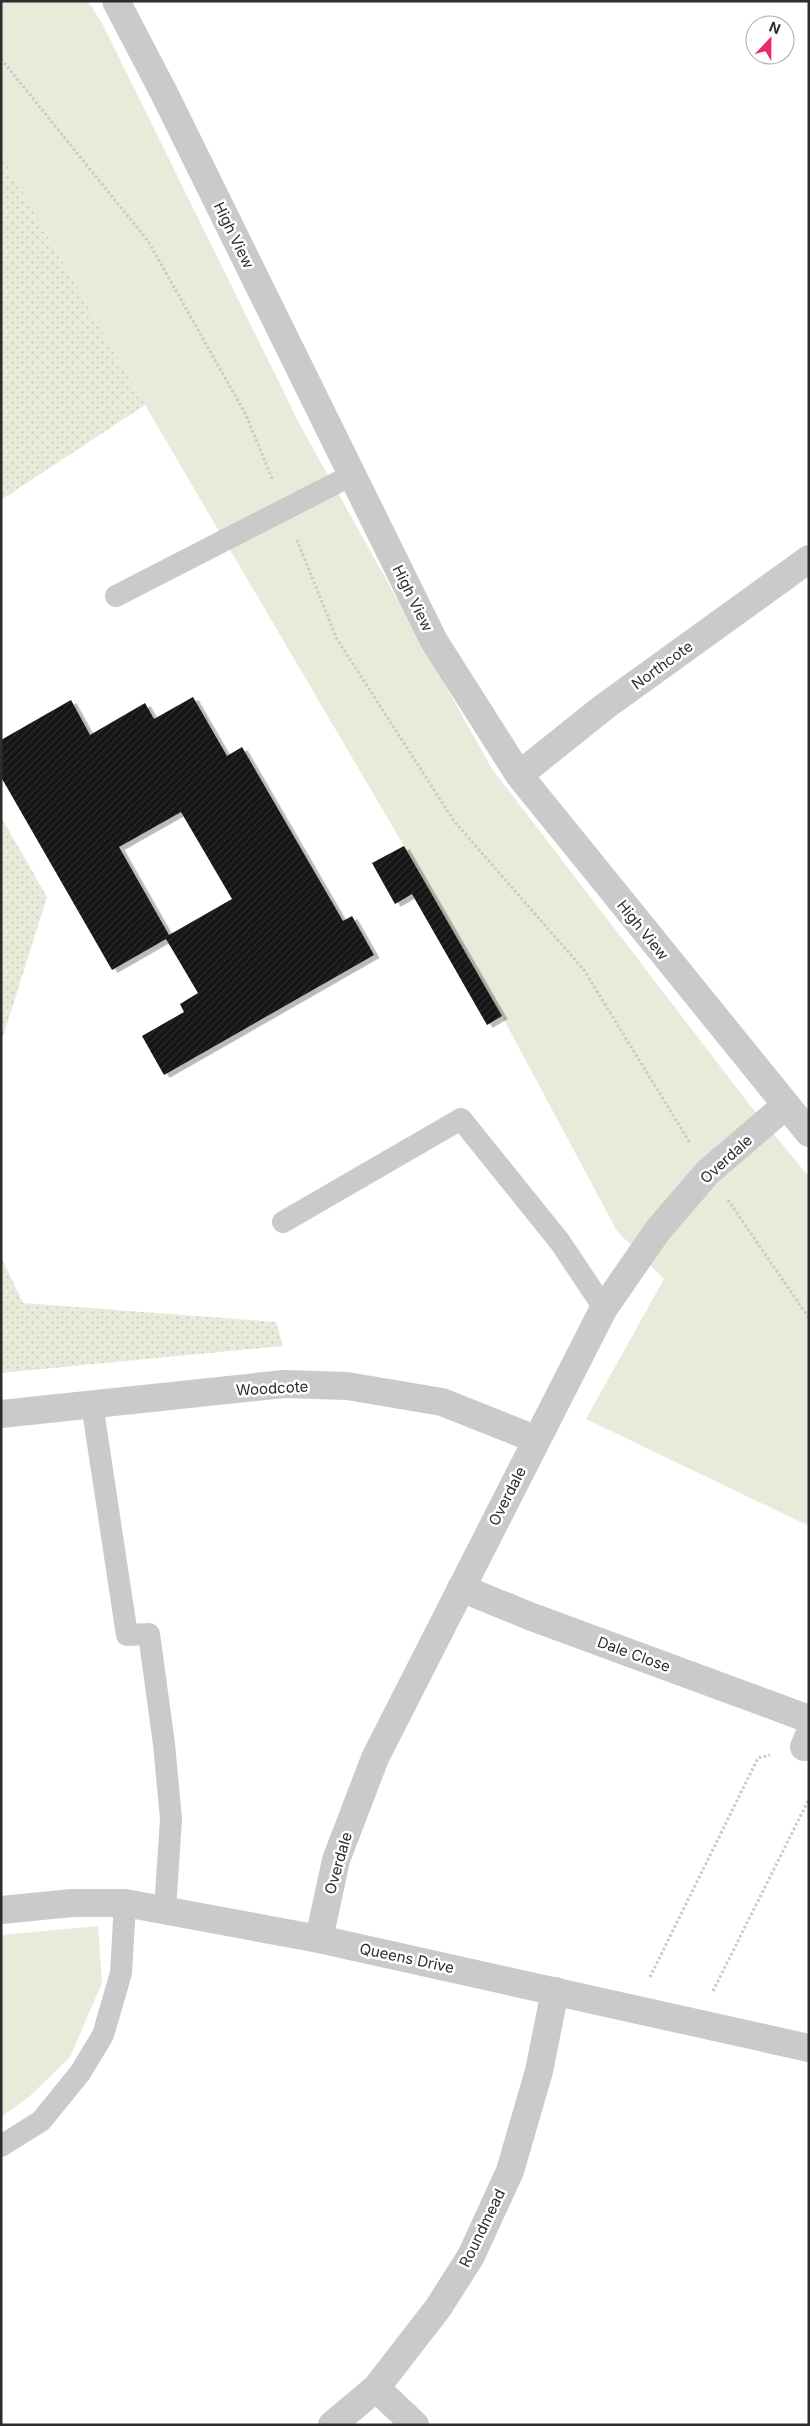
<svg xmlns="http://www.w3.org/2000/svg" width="810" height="2426" viewBox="0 0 810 2426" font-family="Inter,sans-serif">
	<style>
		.green { fill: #e7ebda }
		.park { fill: url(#park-dots) }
		.building { fill: url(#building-hatch); fill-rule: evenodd; filter: url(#shadow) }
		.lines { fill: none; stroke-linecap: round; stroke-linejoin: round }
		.path { stroke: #cacaca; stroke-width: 3; stroke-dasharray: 2.5 2.5; stroke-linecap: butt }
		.service { stroke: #cacaca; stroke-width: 22 }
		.minor { stroke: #cacaca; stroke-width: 28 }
		.tertiary { stroke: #cacaca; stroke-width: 28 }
		.labels { text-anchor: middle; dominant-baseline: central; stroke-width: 5; stroke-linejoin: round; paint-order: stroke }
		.street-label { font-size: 15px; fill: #2d2d2d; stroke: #fff }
	</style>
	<defs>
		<pattern id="park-dots" width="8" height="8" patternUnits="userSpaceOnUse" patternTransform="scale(1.25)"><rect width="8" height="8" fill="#e7ebda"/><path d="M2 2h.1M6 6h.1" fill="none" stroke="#c6cabb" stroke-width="1.8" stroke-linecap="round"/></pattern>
		<pattern id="building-hatch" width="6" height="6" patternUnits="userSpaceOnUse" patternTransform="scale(1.25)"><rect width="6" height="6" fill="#141414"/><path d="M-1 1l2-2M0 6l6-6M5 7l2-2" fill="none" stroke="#2e2e2e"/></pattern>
		<filter id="shadow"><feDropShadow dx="5.5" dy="3" stdDeviation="0" flood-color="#0004"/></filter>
	</defs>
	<rect width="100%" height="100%" fill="#fff"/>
	<path class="green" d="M1,1H88L103,25L300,425L492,769L749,1104L809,1177V1526L586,1419L664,1279L617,1231L502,1016L404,846L145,405L1,155Z
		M98,1926L102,1983L70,2057L30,2096L1,2117V1935Z"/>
	<path class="park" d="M1,155L145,405L1,500Z
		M1,817L47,897L1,1043Z
		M1,1257L23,1303L276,1322L283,1346L1,1373Z"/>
	<path class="building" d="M193,697L227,756L242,747L343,921L352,916L374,955L164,1075L142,1036L184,1012L180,1004L198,993L166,939L112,970L1,777V740L71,700L90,735L145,703L154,719ZM181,812L232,899L169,935L119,847Z
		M404,846L502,1016L487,1025L412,894L395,904L372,863Z"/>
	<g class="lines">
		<path class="path" d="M1,59L148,241L246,415L273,481
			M297,540L337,639L454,821L584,970L690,1143
			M728,1200L809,1318
			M650,1977L758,1758L770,1755
			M713,1991L809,1799"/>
		<path class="service" d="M116,596L352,475
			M283,1222L461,1119L560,1242L604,1308
			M92,1404L127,1635L149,1634L164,1744L171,1819L165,1910
			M1,2146L41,2121L80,2073L103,2035L121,1973L125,1903"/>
		<path class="minor" d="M116,1L164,93L434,641L519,775L809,1133
			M519,775L604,707L809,559
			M1,1414L284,1384L347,1386L442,1402L535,1439
			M461,1588L532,1617L809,1719
			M804,1747L809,1735
			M319,1939L336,1860L375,1758L604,1308L658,1230L708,1172L785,1106
			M376,2388L415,2425
			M332,2425L376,2388L438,2308L471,2256L510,2171L539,2071L555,1991"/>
		<path class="tertiary" d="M1,1910L72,1903H125L319,1939L809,2048"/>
	</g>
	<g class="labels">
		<g class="street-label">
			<text transform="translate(234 235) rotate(64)">High View</text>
			<text transform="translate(413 598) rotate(64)">High View</text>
			<text transform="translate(662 665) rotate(-36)">Northcote</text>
			<text transform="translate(643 930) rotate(51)">High View</text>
			<text transform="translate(726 1159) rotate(-42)">Overdale</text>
			<text transform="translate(272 1388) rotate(-3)">Woodcote</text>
			<text transform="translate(507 1496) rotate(-63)">Overdale</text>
			<text transform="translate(634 1654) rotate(20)">Dale Close</text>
			<text transform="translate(338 1863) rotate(-74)">Overdale</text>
			<text transform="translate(407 1958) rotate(12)">Queens Drive</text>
			<text transform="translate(482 2228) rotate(-64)">Roundmead</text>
		</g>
	</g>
	<rect width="810" height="2426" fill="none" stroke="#2d2d2d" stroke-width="5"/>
	<g transform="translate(770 40) rotate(22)"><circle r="24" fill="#ffffff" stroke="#ababab"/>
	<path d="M0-4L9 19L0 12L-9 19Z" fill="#e82c60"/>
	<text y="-8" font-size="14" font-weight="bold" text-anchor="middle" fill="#2d2d2d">N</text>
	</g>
</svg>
